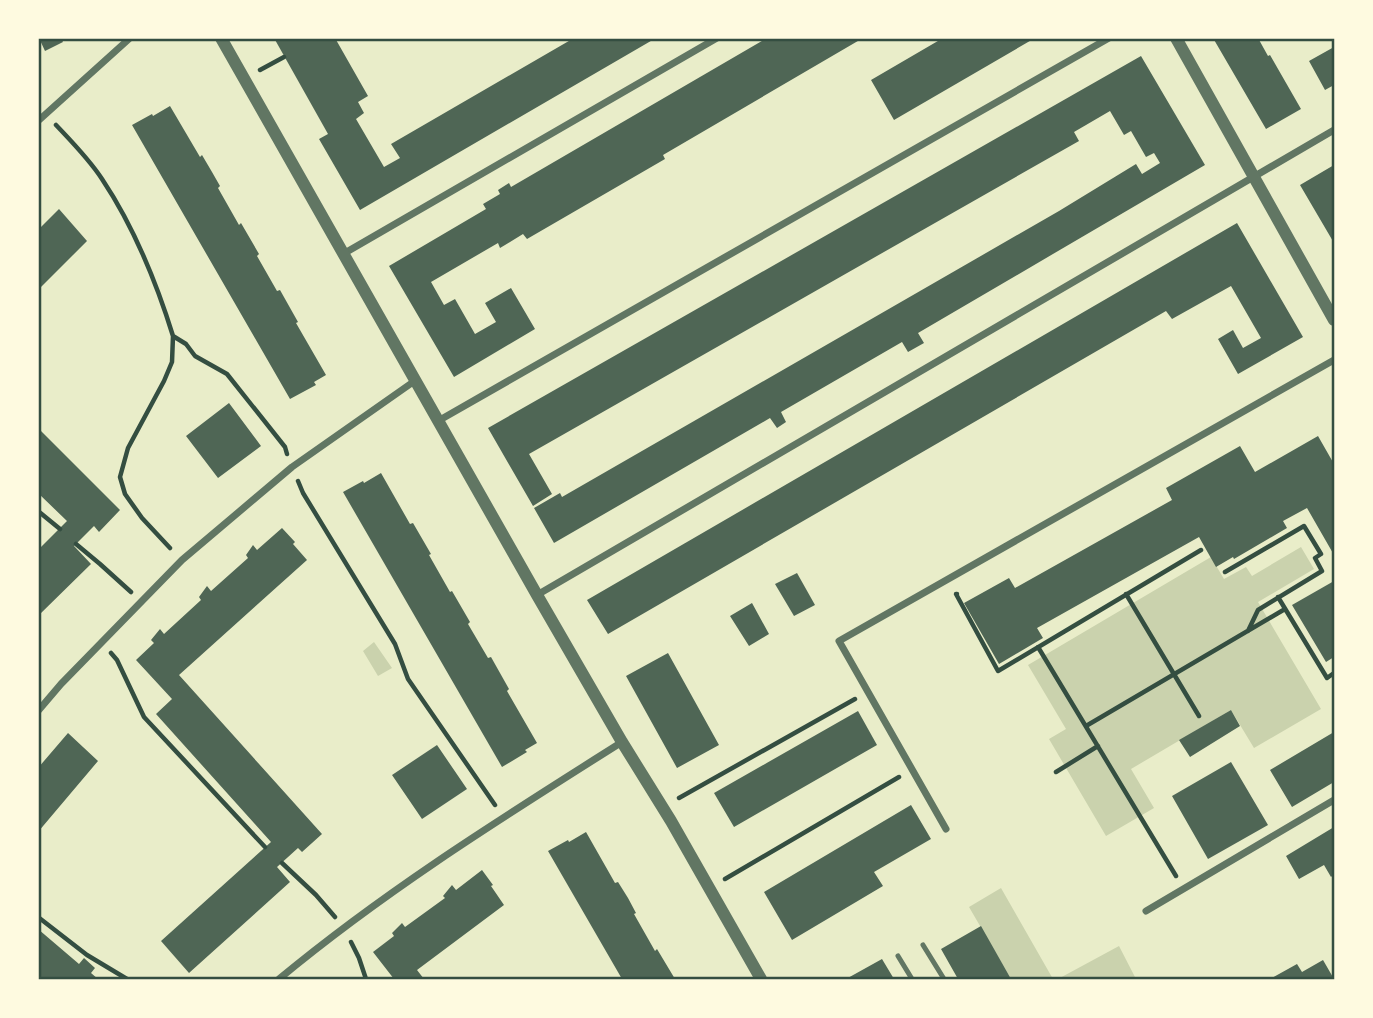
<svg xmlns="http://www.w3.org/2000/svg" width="1373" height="1018" viewBox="0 0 1373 1018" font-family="Karla,sans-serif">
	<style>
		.green { fill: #cad2ad }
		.building { fill: #4f6655 }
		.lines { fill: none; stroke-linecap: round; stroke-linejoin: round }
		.path { stroke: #344e41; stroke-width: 4.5 }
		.service { stroke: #617663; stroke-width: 5 }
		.minor { stroke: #617663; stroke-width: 7 }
		.tertiary { stroke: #617663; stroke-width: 12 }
		.neatline { fill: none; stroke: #344e41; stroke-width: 2.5 }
	</style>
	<rect width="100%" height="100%" fill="#e9edc9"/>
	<path class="green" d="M1301,547L1314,569L1258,602L1321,709L1254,748L1231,710L1131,769L1154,808L1106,836L1049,739L1066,729L1028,665L1211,557L1224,579L1246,567L1252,576Z
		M374,642L392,668L378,676L363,651Z
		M1001,888L1053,979H1011L969,907Z
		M1119,946L1136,979H1058Z"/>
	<path class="building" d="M39,38H61L63,42L45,51Z
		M274,38H335L368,96L358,102L364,113L356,119L384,167L400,158L391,144L574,38H656L360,210L319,139L328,134Z
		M767,38H863L663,155L665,159L527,239L523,234L500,248L498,243L431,282L444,305L455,299L475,334L496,322L485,303L511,288L535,329L454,377L389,266L486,209L483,204L500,194L498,190L509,183L511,187Z
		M943,38H1035L894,120L871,80Z
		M1213,38H1258L1268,56L1270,55L1301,109L1266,129Z
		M1334,47V85L1325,90L1309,61Z
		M1141,56L1205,165L918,333L924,343L908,352L902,342L781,412L786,422L777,428L770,418L554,543L534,508L560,493L562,497L1059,211L1136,164L1142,174L1160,163L1154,153L1146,157L1131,131L1124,135L1110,111L1074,132L1079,141L529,454L552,494L533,506L488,428Z
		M170,106L200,157L202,155L212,172L220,186L218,188L239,225L241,223L259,254L257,256L277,291L280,290L298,322L296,323L326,375L314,382L316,385L290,399L132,125L152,114L153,116Z
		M1334,165V243L1300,185Z
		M59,209L87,241L38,290V230Z
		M1237,223L1303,337L1238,374L1218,339L1233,330L1243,348L1261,338L1231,286L1172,319L1166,311L608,634L587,600Z
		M229,403L261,446L218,478L186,436Z
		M38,428L120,510L99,532L94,526L74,546L91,564L38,616V550L67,521L38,493Z
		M1318,436L1334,464V555L1307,508L1283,521L1287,528L1234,559L1233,557L1216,567L1199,537L1037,628L1043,638L999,664L964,603L1009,578L1015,588L1172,500L1166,488L1240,446L1255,472Z
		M381,473L410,524L413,523L431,554L429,555L450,592L452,591L470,622L468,624L488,658L491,657L509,689L507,691L537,743L525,750L527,752L502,767L343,492L363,481L364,483Z
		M282,528L295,542L293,544L307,560L179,675L322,834L302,852L298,848L277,867L290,882L189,973L161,941L271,842L156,714L172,699L136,660L154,643L151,640L160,629L164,634L201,600L199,597L207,586L211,591L248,558L246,555L253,545L257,550Z
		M797,573L815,605L794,616L775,584Z
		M1334,581V657L1326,662L1292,605Z
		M752,603L769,634L749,646L730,616Z
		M668,653L719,745L677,768L626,676Z
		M1231,710L1240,726L1190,757L1179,740Z
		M858,711L877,745L734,827L714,793Z
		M1334,732V782L1292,807L1270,770Z
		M68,733L98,761L38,832V768Z
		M437,745L467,789L422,819L392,775Z
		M1231,762L1268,825L1208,859L1172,796Z
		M911,805L931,839L874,872L883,886L792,940L764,892Z
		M1334,827V874L1331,877L1324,865L1299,879L1286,856Z
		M586,832L615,883L618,882L628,898L636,913L634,914L655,951L657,949L675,979H622L548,851L568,840L569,842Z
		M482,870L493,885L491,886L504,905L417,970L424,979H394L373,952L394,936L392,933L402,923L405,927L445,898L443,896L452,885L456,890Z
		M981,926L1011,979H958L941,949Z
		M38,929L79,964L84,958L95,968L91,973L98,979H38Z
		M882,959L894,979H846Z
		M1323,960L1334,979H1270L1297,964L1302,972Z"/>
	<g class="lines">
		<path class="path" d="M260,70L284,57
			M56,125C72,142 89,159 102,179C134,227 156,281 173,336L186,344L195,356L227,374L285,447L287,454
			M298,481L303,493L395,644L408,679L495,805
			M38,511L60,529
			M76,544L100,564L131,592
			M170,548L142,518L125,494L120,477L128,448L164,381L172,362L173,336
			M1225,572L1304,526L1321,554L1315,558L1322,571L1258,610L1248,631
			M957,594H956L998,671L1201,550
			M1126,594L1199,716
			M1278,597L1327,678L1334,673
			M1038,647L1176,876
			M111,653L117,660L144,717L265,847
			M1086,726L1285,609
			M1056,772L1098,746
			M679,798L855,699
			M282,863L316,895L335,917
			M725,879L899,777
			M38,917L87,955L127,979
			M351,942L359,958L366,979"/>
		<path class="service" d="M923,945L944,979
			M898,956L912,979"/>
		<path class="minor" d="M38,121L130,38
			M343,254L717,38
			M438,421L1109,38
			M537,595L1334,130
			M38,711L61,684L182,560L292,467L416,380
			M946,829L839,641L1334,360
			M1146,911L1334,800
			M279,979C386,890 505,816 622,742"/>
		<path class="tertiary" d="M221,38L537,595L622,742L671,821L761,979
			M1176,38L1334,320"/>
	</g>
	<rect width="1373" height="1018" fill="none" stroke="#fefae0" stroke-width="80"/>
	<rect x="40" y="40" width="1293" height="938" class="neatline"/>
</svg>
